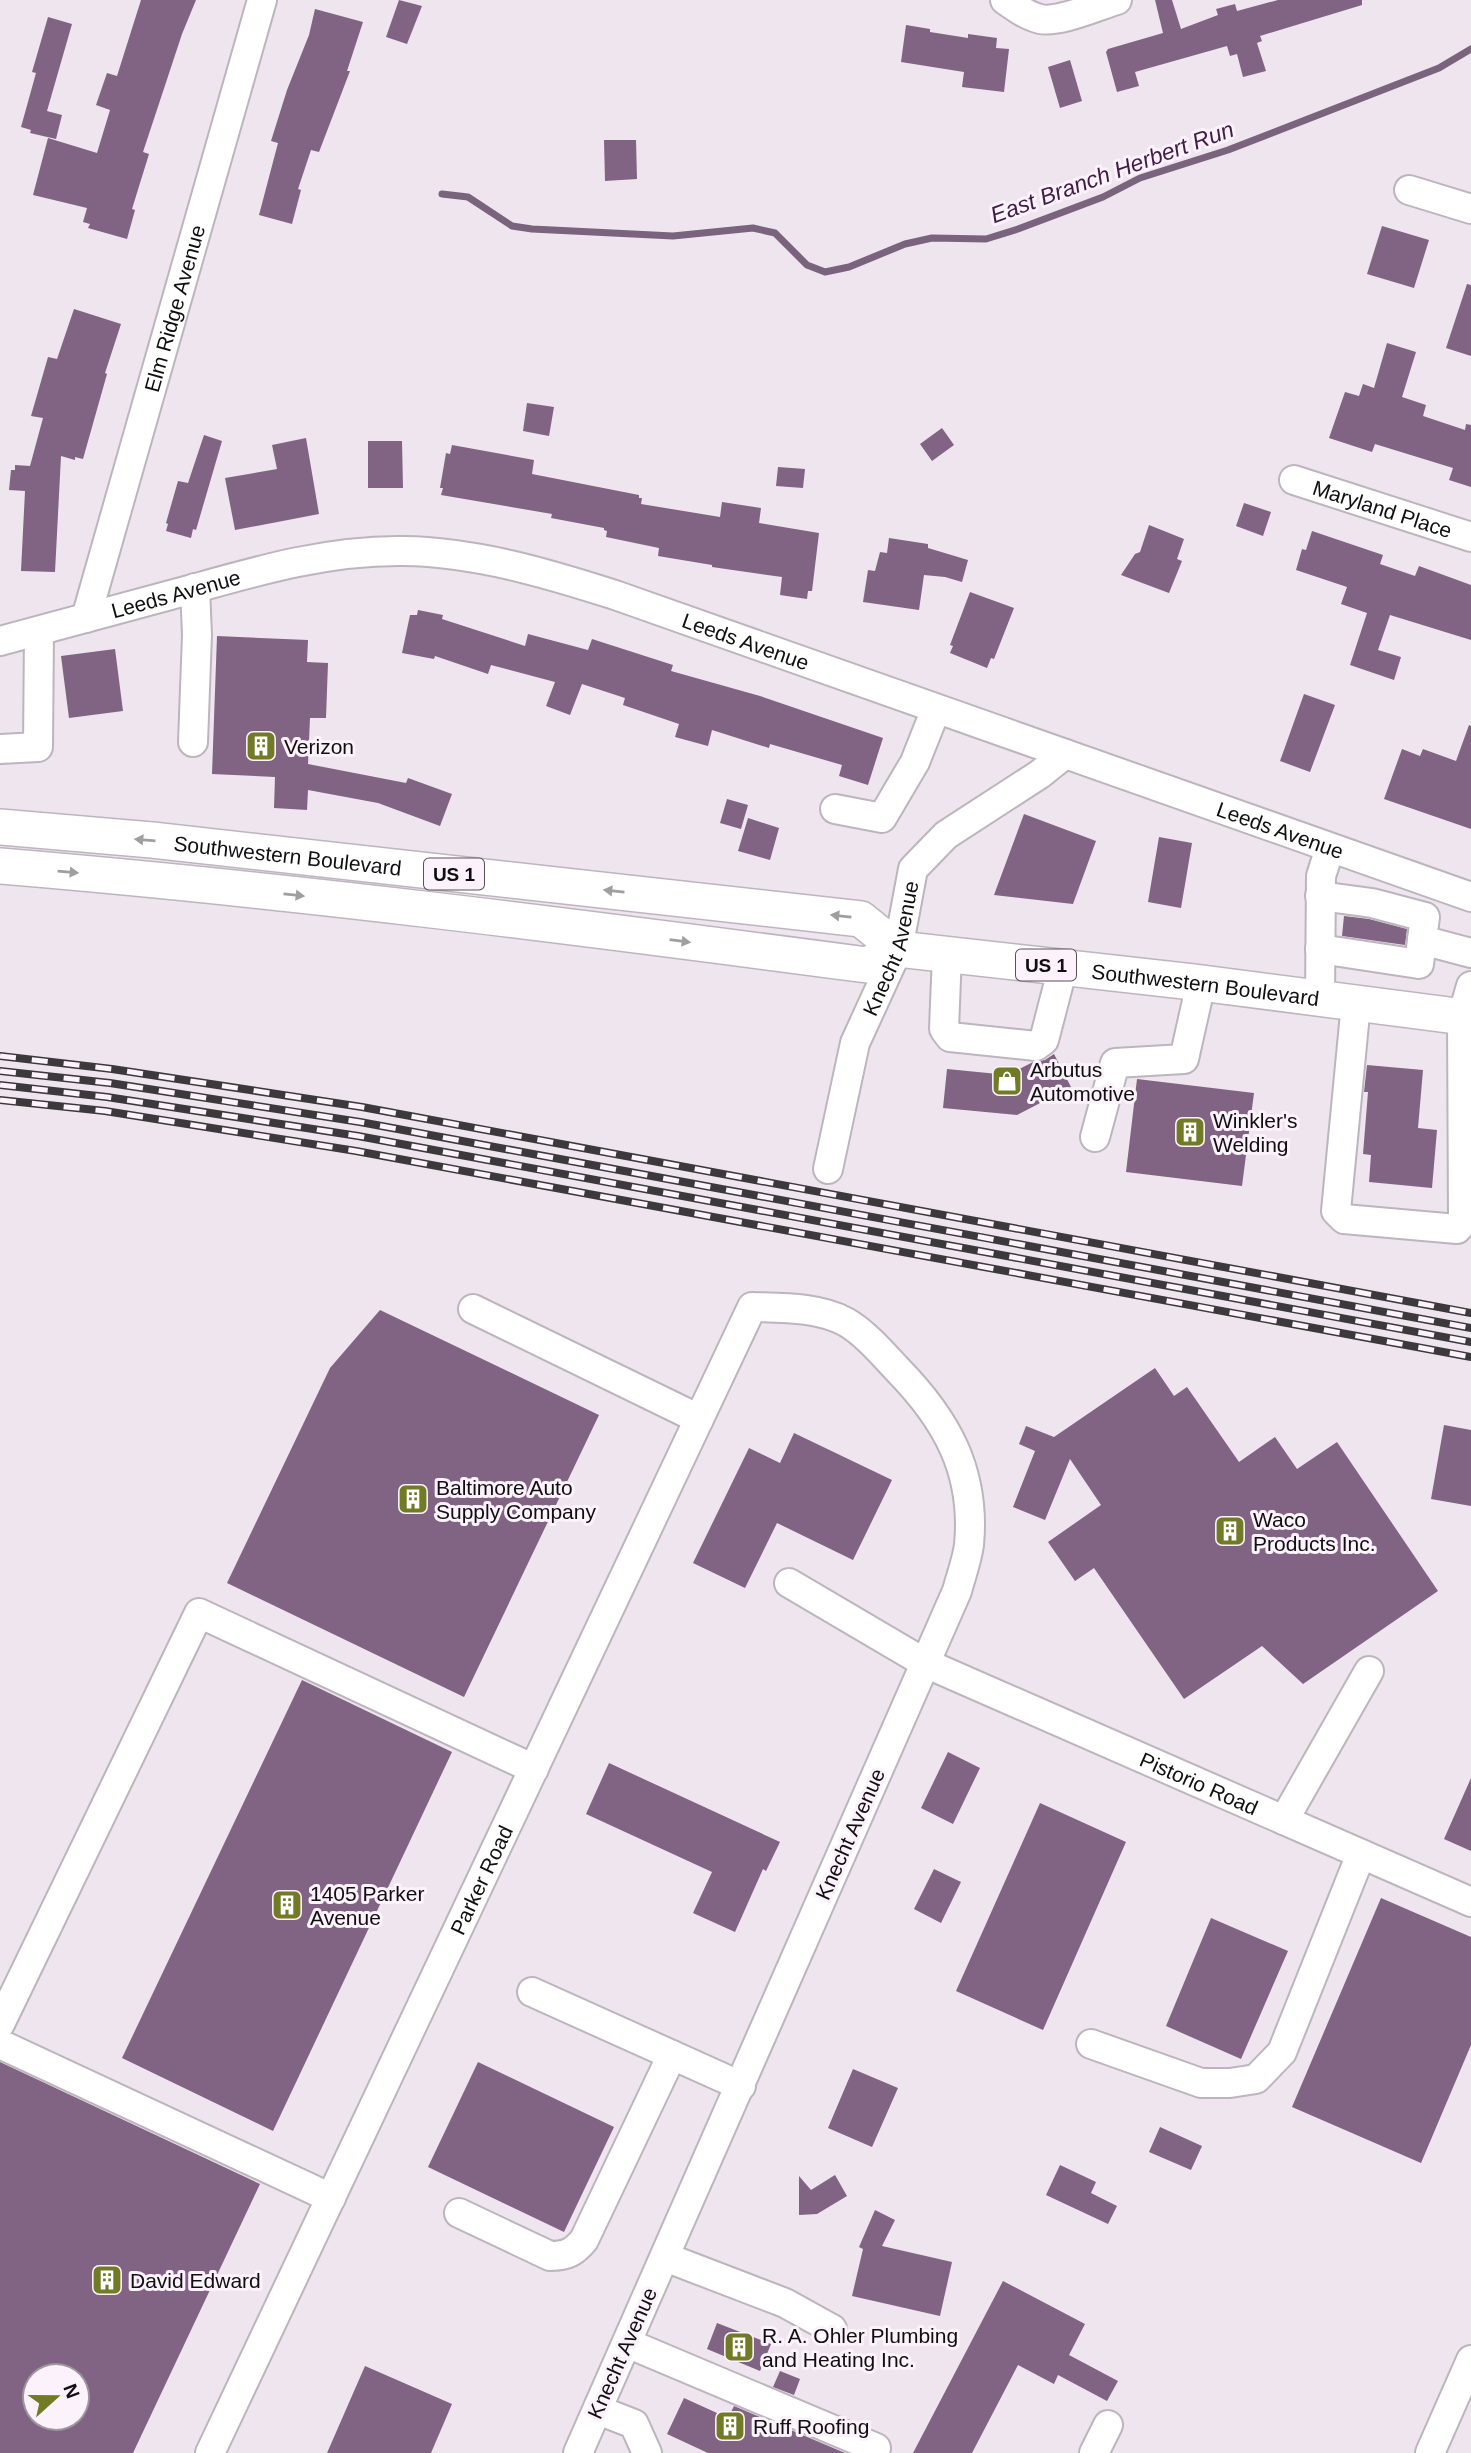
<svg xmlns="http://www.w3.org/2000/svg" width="1471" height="2453" viewBox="0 0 1471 2453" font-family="Arial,sans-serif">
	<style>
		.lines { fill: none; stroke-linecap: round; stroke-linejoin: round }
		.stream { stroke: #7a637c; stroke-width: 7 }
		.building { fill: #816383; fill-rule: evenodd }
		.minor-casing { stroke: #bdb5be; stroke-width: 32 }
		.major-casing { stroke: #bdb5be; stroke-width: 38 }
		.minor { stroke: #fff; stroke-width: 28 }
		.major { stroke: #fff; stroke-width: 35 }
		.rail-casing { stroke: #3c393d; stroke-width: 8 }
		.rail { stroke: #fbf2fb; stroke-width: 5; stroke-dasharray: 16; stroke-linecap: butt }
		.oneway { fill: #9f9fa0 }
		.labels { text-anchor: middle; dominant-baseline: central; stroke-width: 6; stroke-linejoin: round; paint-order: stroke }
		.shield { fill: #fbf2fb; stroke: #565257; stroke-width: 2 }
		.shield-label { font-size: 19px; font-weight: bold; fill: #100e11 }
		.street-label { font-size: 21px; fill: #100e11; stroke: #fbf2fb }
		.poi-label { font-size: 21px; fill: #100e11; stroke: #fbf2fb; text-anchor: start }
		.water-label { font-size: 23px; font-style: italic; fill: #431b47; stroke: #fbf2fb }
	</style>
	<rect width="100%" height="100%" fill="#eee5ee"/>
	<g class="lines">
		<path class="stream" d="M442,194L468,197L512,226L532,229L673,236L753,228L775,233L807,265L825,272L849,267L905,244L932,238L986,239L1018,229L1103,197L1140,178L1228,150L1439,68L1471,49"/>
	</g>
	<path class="building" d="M141,0H196L182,34L143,152L149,154L132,209L135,210L127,239L88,228L90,224L83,222L87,208L33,195L48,138L97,153L110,110L96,105L107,73L117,76Z
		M399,0L422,6L407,44L386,37Z
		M1155,0H1172L1181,29L1218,15L1216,9L1235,4L1237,11L1278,0H1362V5L1260,36L1262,41L1257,43L1266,71L1243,77L1237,54L1230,56L1227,46L1135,72L1139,86L1117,92L1106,52L1108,49L1163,33Z
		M315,9L363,22L347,71H350L319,152L311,150L298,189L301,190L292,224L259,215L278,143L271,141L287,90L309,35Z
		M48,17L72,24L47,111L62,115L56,139L30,133L31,130L21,127L36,73L32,72Z
		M906,25L930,29V32L968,38V34L997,38L996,48L1009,49L1004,92L962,87L964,72L901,62Z
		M1070,60L1082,101L1060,108L1048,67Z
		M604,140H636L637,179L605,181Z
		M1382,226L1429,240L1414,288L1367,274Z
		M1467,284L1471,285V356L1446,348Z
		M74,309L121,324L105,373L107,374L83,459L75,457V460L61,456L55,572L21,571L25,491L9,490L11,470H15V465L30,466L43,418L31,416L48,357L57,359Z
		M1387,343L1416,352L1402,397L1426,405L1423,416L1465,430L1466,424L1471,425V487L1449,480L1453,468L1375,444L1372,452L1329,438L1345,392L1359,396L1363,384L1374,388Z
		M527,403L554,407L549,436L523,431Z
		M942,428L954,445L932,461L920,444Z
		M204,435L222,441L196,530L193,529L191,538L166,531L168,524L166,523L178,481L188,483Z
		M306,438L319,514L235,530L225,478L277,469L272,445Z
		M368,441H402L403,488H368Z
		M452,445L534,460L532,474L639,495V498H642L641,504L720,517L722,502L761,508L759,523L819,533L812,591H808L807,599L780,595L782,577L712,567V565L658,556L659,548L606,537L607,531L604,530V528L551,518L552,514L441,495L443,488H440L446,453L450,454Z
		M778,467L805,469L803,488L776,486Z
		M1244,503L1271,512L1263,536L1236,526Z
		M1149,525L1184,539L1177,559L1182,561L1169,593L1121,575L1135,554L1140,552Z
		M1312,531L1383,555L1380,564L1415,576L1419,566L1471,585V640L1390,615L1378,650L1401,657L1394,680L1350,665L1367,613L1341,604L1347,587L1296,570L1302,549L1306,550Z
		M889,538L928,544V548L968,560L962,582L945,577L924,575L919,610L863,602L868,570L875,571L880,552L887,553Z
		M970,592L1014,608L994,659L991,658L987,668L950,653L953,646L950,645Z
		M418,610L443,615L442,619L525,646L528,634L588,650L592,639L673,665L671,671L760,696L883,738L868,785L839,776L842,765L770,744L769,748L712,730L708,746L675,737L679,724L623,705L625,698L582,684L570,715L546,706L555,682L491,665L488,674L435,656L434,659L402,653L410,615H417Z
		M217,636L308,640L307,662L328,663L326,718H310L308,764L406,783L408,778L452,794L440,826L378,803L308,790L307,810L274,808L275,777L212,774Z
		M115,649L123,711L69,718L61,656Z
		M1304,694L1335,705L1310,772L1280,761Z
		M1469,725L1471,726V829L1384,799L1402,749L1420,756L1423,749L1456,761Z
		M727,799L748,805L741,829L720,823Z
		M1024,814L1096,841L1073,904L994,895Z
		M748,818L779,828L770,860L738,851Z
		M1159,837L1192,843L1181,908L1148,902Z
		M1344,916L1369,919L1407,929L1405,945L1342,936Z
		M1054,1054L1071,1087L1017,1115L943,1108L947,1069L1008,1075L1033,1062L1045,1060Z
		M1367,1065L1423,1070L1418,1128L1437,1130L1432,1188L1369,1182L1371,1155L1363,1154L1368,1092H1364Z
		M1137,1079L1254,1093L1242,1186L1126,1172Z
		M380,1310L599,1415L464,1697L227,1583L330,1368Z
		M1155,1368L1174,1396L1187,1387L1239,1462L1275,1437L1297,1469L1337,1442L1438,1591L1303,1684L1262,1646L1184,1699L1094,1568L1075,1581L1048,1542L1101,1505L1070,1459L1045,1520L1013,1507L1035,1451L1019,1444L1026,1426L1054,1437Z
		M1444,1425L1471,1430V1506L1431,1499Z
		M794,1433L892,1480L853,1560L777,1523L745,1588L693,1563L749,1448L780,1463Z
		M302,1680L452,1752L273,2131L122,2058Z
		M948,1752L980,1768L953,1824L921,1808Z
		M609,1763L780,1842L766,1871L763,1869L735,1932L693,1913L712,1872L586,1814Z
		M1471,1778V1851L1444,1839Z
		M1040,1803L1126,1842L1043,2030L956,1991Z
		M934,1869L961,1882L941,1923L914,1909Z
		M1381,1898L1471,1937V2045L1421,2163L1292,2107Z
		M1211,1918L1288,1951L1241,2059L1166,2026Z
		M0,2062L260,2184L133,2453H0ZM35,2376H77V2418H35Z
		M478,2062L614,2127L564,2232L428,2167Z
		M853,2069L898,2088L872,2147L828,2128Z
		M1160,2127L1202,2146L1191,2170L1149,2152Z
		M1060,2165L1096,2182L1091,2193L1117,2206L1108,2224L1046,2195Z
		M835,2175L847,2196L817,2214L799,2215V2176L811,2190Z
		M875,2210L895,2220L882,2246L952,2262L940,2316L852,2296L863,2249L859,2247Z
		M1003,2281L1085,2324L1069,2355L1118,2381L1107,2401L1058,2375L1054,2384L1018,2365L972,2453H913Z
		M717,2323L771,2344L760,2371L707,2349Z
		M365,2366L452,2404L431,2453H327Z
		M780,2371L800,2379L794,2395L773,2387Z
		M684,2398L728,2418L734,2406L845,2453H708L667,2434Z"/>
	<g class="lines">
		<g class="minor-casing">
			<g id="minor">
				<path d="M1005,0C1015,7 1027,16 1040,19C1059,23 1097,6 1117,0"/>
				<path d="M1409,190L1471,209"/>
				<path id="s1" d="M1294,480L1471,537"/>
				<path id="s2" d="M86,618L262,0"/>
				<path id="s3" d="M0,641C63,624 126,607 189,590C260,570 329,550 403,551C476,552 546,573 615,595L1471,897"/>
				<path d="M193,742L197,635L195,588"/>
				<path d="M0,749L38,747L39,631"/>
				<path d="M835,809L882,818L915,762L936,709"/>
				<path d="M1320,896L1372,903L1425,917L1422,940L1471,953"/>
				<path d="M1320,949L1419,964L1422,940"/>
				<path d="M947,954L944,1029L950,1037L1036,1046L1044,1040L1063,967"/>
				<path d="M1320,998L1321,876L1330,848"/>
				<path d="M1356,1003L1336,1211L1344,1219L1457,1229L1463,1222L1462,1017L1471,986"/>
				<path d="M1095,1137L1115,1063L1184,1059L1201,983"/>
				<path id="s4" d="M828,1169L855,1043L898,949L913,869L946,835L1040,774L1065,754"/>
				<path d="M473,1309L699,1419"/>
				<path id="s5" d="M789,1583L925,1663L1471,1902"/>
				<path d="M1284,1820L1369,1671"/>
				<path d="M532,1992L741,2086"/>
				<path d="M0,2024L199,1613L534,1769"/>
				<path d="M0,2044L331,2198"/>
				<path d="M1091,2044L1201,2083H1230L1256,2079L1282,2052L1361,1854"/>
				<path d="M459,2213L550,2256C567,2256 574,2252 584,2240L672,2055"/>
				<path d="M665,2257L785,2303L832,2329"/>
				<path d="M627,2343L876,2448L874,2453"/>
				<path d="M598,2410L634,2424L647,2453"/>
				<path id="s6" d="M210,2453L752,1307C783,1308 818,1307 846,1322C865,1333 882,1353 897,1369C946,1419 976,1471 969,1545C967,1560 961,1576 957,1591L578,2453"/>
				<path d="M1094,2453L1108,2425"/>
				<path d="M1430,2453L1471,2360"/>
			</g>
		</g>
		<g class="major-casing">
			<g id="major">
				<path id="s7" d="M0,827L152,840L861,919L898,949L1193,982L1471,1018"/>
				<path d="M0,866C290,890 578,927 867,965L898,949"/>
			</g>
		</g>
		<use href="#minor" class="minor"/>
		<use href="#major" class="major"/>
		<g class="rail-casing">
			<path id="rail" d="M0,1056L112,1069L362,1107L1471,1313
				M0,1071L110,1083L360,1122L1471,1328
				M0,1085L107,1097L358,1136L1471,1342
				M0,1100L105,1111L356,1151L1471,1357"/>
		</g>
		<use href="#rail" class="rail"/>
	</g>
	<defs><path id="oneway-solid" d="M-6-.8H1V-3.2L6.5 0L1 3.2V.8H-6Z" transform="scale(1.75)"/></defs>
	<g class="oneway">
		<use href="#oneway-solid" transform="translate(145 840) rotate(-175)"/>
		<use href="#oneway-solid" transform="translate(68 872) rotate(5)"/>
		<use href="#oneway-solid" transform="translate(614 891) rotate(-174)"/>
		<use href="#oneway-solid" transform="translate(294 895) rotate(6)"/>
		<use href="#oneway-solid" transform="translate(841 916) rotate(-174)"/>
		<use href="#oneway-solid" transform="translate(680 941) rotate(7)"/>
	</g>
	<defs>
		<g id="building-square" transform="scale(1.575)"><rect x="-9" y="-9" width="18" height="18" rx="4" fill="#717a24" stroke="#fbf2fb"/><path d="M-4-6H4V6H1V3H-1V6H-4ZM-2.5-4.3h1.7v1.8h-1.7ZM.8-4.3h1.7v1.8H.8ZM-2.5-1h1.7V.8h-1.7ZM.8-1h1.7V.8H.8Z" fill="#fff"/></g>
		<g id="shop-square" transform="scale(1.575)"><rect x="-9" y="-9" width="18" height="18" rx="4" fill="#717a24" stroke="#fbf2fb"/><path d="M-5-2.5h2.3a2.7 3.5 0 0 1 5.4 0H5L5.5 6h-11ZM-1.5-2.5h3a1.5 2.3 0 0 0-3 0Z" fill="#fff"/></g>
	</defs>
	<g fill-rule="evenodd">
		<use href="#building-square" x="261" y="746"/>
		<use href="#shop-square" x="1007" y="1081"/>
		<use href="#building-square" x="1190" y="1132"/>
		<use href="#building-square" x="413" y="1499"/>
		<use href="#building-square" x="1230" y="1531"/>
		<use href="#building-square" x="287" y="1905"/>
		<use href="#building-square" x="107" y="2280"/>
		<use href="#building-square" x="739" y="2347"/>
		<use href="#building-square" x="730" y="2426"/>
	</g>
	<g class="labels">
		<g class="shield">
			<rect x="424" y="858.5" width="60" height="31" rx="5"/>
			<rect x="1016" y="949.5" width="60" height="31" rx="5"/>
		</g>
		<g class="shield-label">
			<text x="454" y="874">US 1</text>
			<text x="1046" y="965">US 1</text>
		</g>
		<g class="street-label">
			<text stroke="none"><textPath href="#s2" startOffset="322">Elm Ridge Avenue</textPath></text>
			<text stroke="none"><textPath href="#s1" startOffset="93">Maryland Place</textPath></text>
			<text stroke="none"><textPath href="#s3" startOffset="182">Leeds Avenue</textPath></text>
			<text stroke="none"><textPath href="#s3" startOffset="770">Leeds Avenue</textPath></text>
			<text stroke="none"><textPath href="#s3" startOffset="1337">Leeds Avenue</textPath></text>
			<text stroke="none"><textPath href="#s7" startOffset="289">Southwestern Boulevard</textPath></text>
			<text stroke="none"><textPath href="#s4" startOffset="231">Knecht Avenue</textPath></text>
			<text stroke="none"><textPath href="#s7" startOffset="1223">Southwestern Boulevard</textPath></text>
			<text stroke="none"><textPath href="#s5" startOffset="457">Pistorio Road</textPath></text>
			<text transform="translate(850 1834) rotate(-66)">Knecht Avenue</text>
			<text stroke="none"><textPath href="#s6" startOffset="634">Parker Road</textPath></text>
			<text transform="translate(622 2353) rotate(-66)">Knecht Avenue</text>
		</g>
		<g class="poi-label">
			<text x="284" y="746">Verizon</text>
			<text x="1030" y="1069">Arbutus<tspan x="1030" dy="24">Automotive</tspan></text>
			<text x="1213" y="1120">Winkler's<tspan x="1213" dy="24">Welding</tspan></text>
			<text x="436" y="1487">Baltimore Auto<tspan x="436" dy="24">Supply Company</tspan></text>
			<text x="1253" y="1519">Waco<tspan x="1253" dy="24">Products Inc.</tspan></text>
			<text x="310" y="1893">1405 Parker<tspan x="310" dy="24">Avenue</tspan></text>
			<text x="130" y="2280">David Edward</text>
			<text x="762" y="2335">R. A. Ohler Plumbing<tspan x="762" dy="24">and Heating Inc.</tspan></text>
			<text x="753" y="2426">Ruff Roofing</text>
		</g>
		<g class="water-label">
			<text transform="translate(1112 172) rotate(-20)">East Branch Herbert Run</text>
		</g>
	</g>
	<g transform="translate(56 2397) rotate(69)"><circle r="33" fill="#fbf2fb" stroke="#9d979d" stroke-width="2"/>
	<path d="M0-5L12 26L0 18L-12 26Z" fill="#717a24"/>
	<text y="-10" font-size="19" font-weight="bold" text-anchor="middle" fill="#100e11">N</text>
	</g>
</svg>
